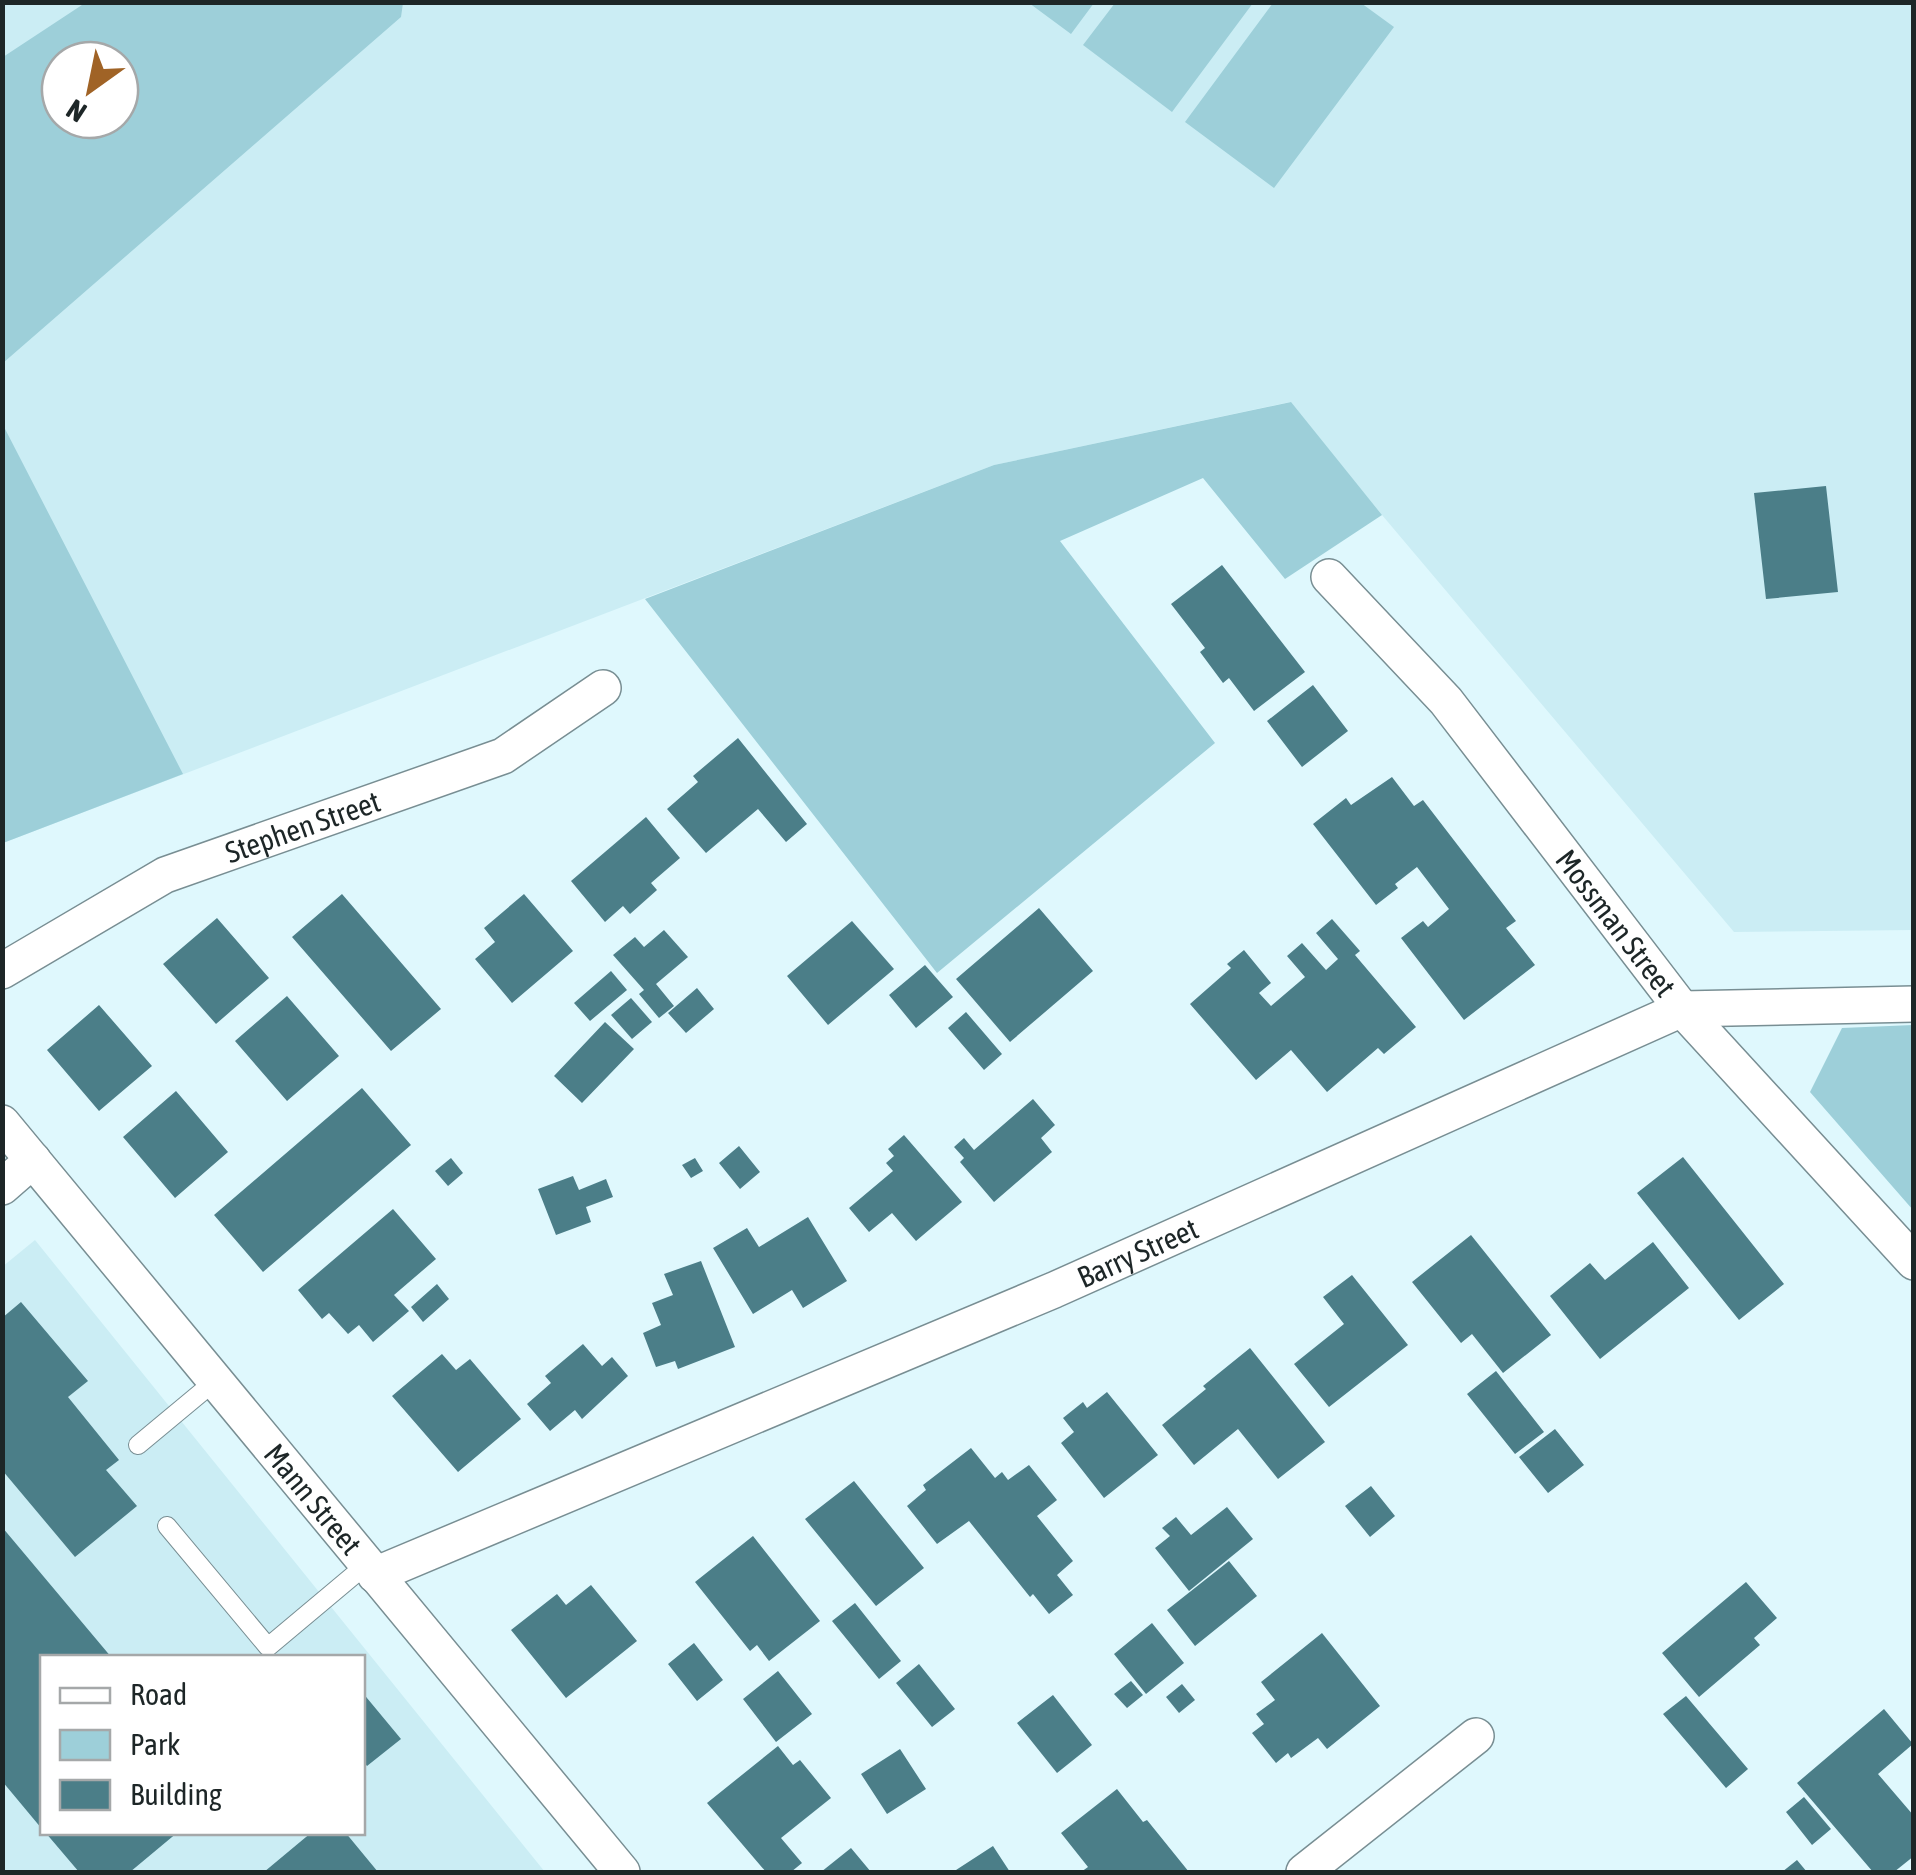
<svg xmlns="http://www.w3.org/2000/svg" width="1916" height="1875" viewBox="0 0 1916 1875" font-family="'Asap Condensed',sans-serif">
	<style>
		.built { fill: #cbedf4; fill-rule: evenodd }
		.green { fill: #9dcfd9; fill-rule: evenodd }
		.building { fill: #4b7e88 }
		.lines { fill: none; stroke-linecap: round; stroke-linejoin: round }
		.lane-casing { stroke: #788e93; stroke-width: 20 }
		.street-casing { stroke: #788e93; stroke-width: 38 }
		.lane { stroke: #fff; stroke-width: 18 }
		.street { stroke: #fff; stroke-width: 35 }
		.labels { text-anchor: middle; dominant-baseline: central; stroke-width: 8; stroke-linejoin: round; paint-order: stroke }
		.street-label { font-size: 30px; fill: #1d2627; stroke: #fff }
	</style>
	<rect width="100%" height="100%" fill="#dff8fd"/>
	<path class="built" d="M3,3H1913V930L1734,932L1382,515L1290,402L994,465L3,843ZM60,60H120V120H60Z
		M35,1240L545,1872H3L2,1267ZM42,1658H362V1832H42Z"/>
	<path class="green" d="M85,3H403L401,17L3,363V57ZM120,60V120H60V60Z
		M1029,3H1094L1071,34Z
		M1115,3V2L1253,3L1172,112L1083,45Z
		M1273,3H1361L1394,27L1274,188L1185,122Z
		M1291,402L1382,515L1285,579L1203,478L1060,541L1215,743L937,973L645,599L994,465Z
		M3,425L183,774L3,843H2Z
		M1913,1025H1914L1913,1210L1810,1092L1842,1028Z"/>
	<path class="building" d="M1826,486L1838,592L1766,599L1754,493Z
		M1222,565L1305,672L1254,711L1229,678L1223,683L1200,652L1205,648L1171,604Z
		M1313,685L1348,731L1302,767L1267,721Z
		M738,738L807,824L786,842L758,809L706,853L667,809L698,782L693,776Z
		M1392,777L1414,806L1423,800L1516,921L1506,928L1535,965L1464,1020L1401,938L1423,921L1428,927L1449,909L1417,867L1395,884L1398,888L1376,905L1313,824L1346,798L1351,805Z
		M646,817L680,858L651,883L657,890L630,914L623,906L605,922L571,881Z
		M342,894L441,1009L391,1051L292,937Z
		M524,894L573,951L512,1003L475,959L495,942L484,928Z
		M1039,908L1093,971L1010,1042L956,979Z
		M217,918L269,978L216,1024L163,964Z
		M1332,919L1360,951L1355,955L1416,1027L1384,1054L1378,1048L1327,1092L1291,1050L1256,1080L1190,1004L1231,968L1227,964L1244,950L1271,983L1259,993L1271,1006L1305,977L1287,956L1302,943L1326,970L1338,959L1316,933Z
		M852,921L894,969L828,1025L787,976Z
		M664,930L688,957L656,984L674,1006L659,1018L639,994L644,990L613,955L635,937L644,947Z
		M925,965L953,997L916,1028L889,995Z
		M611,971L627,990L590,1021L574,1003Z
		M697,988L714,1009L686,1033L668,1013Z
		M287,996L339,1056L287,1101L235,1041Z
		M631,998L652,1022L632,1039L611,1015Z
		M99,1005L152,1066L99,1111L47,1050Z
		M966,1012L1002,1054L984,1070L948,1028Z
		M605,1022L634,1049L582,1103L554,1076Z
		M362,1088L411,1145L263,1272L214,1215Z
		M176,1091L228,1152L175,1198L123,1137Z
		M1033,1099L1055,1125L1041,1138L1052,1152L994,1202L960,1162L964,1158L954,1147L964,1138L974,1150Z
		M904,1135L962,1202L916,1241L892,1213L869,1232L849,1208L893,1171L886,1163L894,1156L888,1149Z
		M739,1146L760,1172L740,1189L719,1163Z
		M1683,1157L1784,1284L1739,1320L1637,1193Z
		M451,1158L463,1173L448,1186L435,1171Z
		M695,1158L703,1171L691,1178L682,1165Z
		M573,1176L579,1190L606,1179L613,1197L586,1207L591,1222L556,1235L538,1189Z
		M393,1209L436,1259L394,1295L409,1311L373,1342L359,1325L348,1334L329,1313L322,1319L298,1290Z
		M808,1217L847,1281L803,1308L792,1290L753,1314L713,1248L747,1228L759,1247Z
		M1471,1235L1551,1335L1503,1373L1472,1334L1461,1343L1412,1282Z
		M1653,1242L1689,1288L1600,1359L1550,1296L1590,1263L1605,1280Z
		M701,1261L735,1347L678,1369L675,1361L656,1367L643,1333L661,1325L652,1303L673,1295L664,1274Z
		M1352,1275L1408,1345L1329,1407L1294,1364L1344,1324L1323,1297Z
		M437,1284L449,1299L423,1322L411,1307Z
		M21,1302L88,1381L68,1397L119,1460L106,1470L137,1506L75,1557L2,1470V1318Z
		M583,1344L602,1366L612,1357L628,1376L582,1419L575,1410L550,1431L527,1404L551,1383L545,1376Z
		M1250,1348L1325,1442L1278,1479L1238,1429L1194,1465L1162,1425L1206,1389L1203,1386Z
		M442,1354L456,1370L470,1359L521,1419L458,1472L392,1396Z
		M1496,1371L1544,1432L1515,1454L1467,1394Z
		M1107,1392L1158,1455L1104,1498L1061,1443L1074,1432L1063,1418L1083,1402L1087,1408Z
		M1555,1429L1584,1465L1548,1493L1519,1457Z
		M971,1448L995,1478L1002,1472L1008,1480L1029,1465L1057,1500L1037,1516L1073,1561L1057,1575L1073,1595L1049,1614L1033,1594L1030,1597L969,1521L937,1544L907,1506L926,1490L923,1485Z
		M854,1481L924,1568L876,1606L805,1519Z
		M1371,1486L1395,1516L1370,1537L1345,1506Z
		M1227,1507L1253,1539L1189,1591L1155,1548L1170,1536L1162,1528L1176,1517L1191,1535Z
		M2,1527L112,1658H42V1829L2,1781Z
		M753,1536L820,1621L769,1661L757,1645L750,1651L695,1582Z
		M1229,1561L1257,1596L1195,1646L1167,1610Z
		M1746,1582L1777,1618L1754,1638L1760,1645L1699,1697L1662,1653Z
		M591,1585L637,1641L566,1698L511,1630L557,1594L566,1605Z
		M855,1603L901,1661L879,1679L832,1621Z
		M1152,1623L1184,1663L1146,1694L1114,1654Z
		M1322,1633L1380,1706L1327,1749L1318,1738L1291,1758L1288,1753L1276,1763L1252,1733L1264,1724L1256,1714L1275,1700L1261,1682Z
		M694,1643L723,1680L697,1701L668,1664Z
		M919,1664L955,1709L932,1727L896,1683Z
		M778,1671L812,1714L776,1742L743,1699Z
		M1131,1681L1143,1695L1127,1708L1114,1694Z
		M1182,1684L1195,1700L1179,1713L1166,1697Z
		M362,1692L401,1739L367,1766L362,1760Z
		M1053,1695L1092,1745L1057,1773L1017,1723Z
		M1686,1696L1748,1769L1726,1788L1663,1714Z
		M1884,1709L1913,1744L1878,1774L1914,1816V1856L1894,1872H1873L1797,1783Z
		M778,1746L793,1765L800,1760L831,1798L781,1838L802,1863L791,1872H766L707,1803Z
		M900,1749L926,1789L887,1814L861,1774Z
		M1117,1789L1143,1822L1147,1820L1189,1872H1081L1088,1867L1061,1833Z
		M1804,1797L1831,1829L1812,1845L1786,1812Z
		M45,1832H178L130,1872H79Z
		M312,1832H345L378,1872H264Z
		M993,1846L1010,1872H957L956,1870Z
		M851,1848L871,1872H821Z
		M1797,1860L1807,1872H1782Z"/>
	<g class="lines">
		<g class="lane-casing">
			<path id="lane" d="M138,1445L215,1381
				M167,1526L268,1647L367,1564"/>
		</g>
		<g class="street-casing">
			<g id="street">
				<path id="s1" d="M1329,577L1446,701L1682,1009L1914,1262"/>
				<path id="s2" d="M2,971L165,875L503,756L603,688"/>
				<path id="s3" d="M2,1123L622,1872"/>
				<path d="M2,1187L33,1160"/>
				<path id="s4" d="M375,1575L1054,1290L1682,1009L1914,1004"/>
				<path d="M1304,1872L1476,1736"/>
			</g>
		</g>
		<use href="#lane" class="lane"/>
		<use href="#street" class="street"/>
	</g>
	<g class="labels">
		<g class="street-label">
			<text stroke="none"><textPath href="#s2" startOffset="335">Stephen Street</textPath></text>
			<text stroke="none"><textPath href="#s1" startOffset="450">Mossman Street</textPath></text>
			<text stroke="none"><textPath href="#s4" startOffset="828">Barry Street</textPath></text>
			<text stroke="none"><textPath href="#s3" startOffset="488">Mann Street</textPath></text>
		</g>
	</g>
	<rect width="1916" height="1875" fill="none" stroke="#1d2627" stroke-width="10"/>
	<rect x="40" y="1655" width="325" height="180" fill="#ffffff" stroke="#a5a8a9" stroke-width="2.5"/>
	<rect x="60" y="1688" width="50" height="15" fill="#ffffff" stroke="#a5a8a9" stroke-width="2.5"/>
	<text x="130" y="1705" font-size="30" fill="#1d2627">Road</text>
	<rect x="60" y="1730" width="50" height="30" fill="#9dcfd9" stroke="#a5a8a9" stroke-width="2.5"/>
	<text x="130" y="1755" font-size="30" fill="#1d2627">Park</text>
	<rect x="60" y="1780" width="50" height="30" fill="#4b7e88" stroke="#a5a8a9" stroke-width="2.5"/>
	<text x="130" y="1805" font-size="30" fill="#1d2627">Building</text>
	<g transform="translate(90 90) rotate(213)"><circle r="48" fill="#ffffff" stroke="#a5a8a9" stroke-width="2.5"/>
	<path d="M0-8L18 38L0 25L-18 38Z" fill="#a06326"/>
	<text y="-15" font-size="28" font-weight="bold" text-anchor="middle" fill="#1d2627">N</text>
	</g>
</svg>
